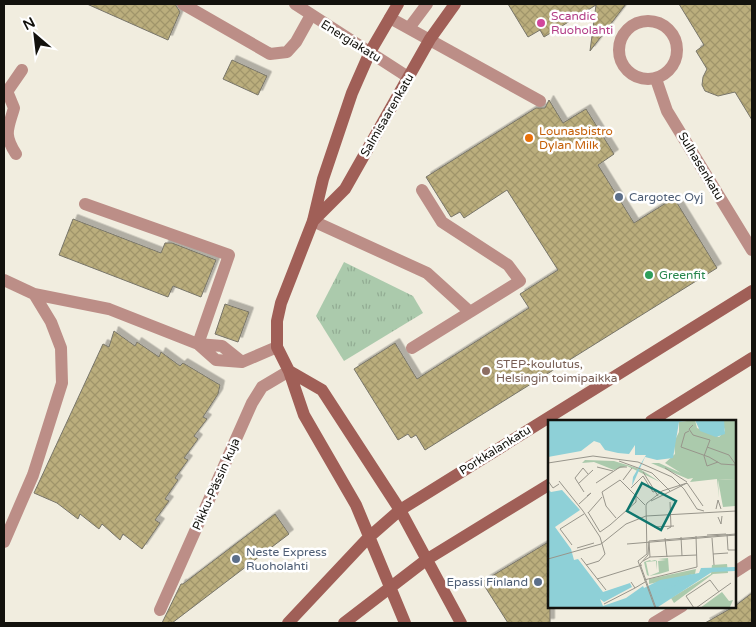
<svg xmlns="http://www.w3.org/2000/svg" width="756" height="627" viewBox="0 0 756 627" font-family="'Varela Round',sans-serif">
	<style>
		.grass { fill: url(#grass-tufts) }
		.building { fill: url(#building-cross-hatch); stroke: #787569; filter: url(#shadow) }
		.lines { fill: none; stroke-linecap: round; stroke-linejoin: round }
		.lane { stroke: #bc8e87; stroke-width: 12 }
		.street { stroke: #bc8e87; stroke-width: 12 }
		.secondary { stroke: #a05f57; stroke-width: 12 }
		.hotel-dot { fill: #d1479c; stroke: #fff; stroke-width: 2 }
		.food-dot { fill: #e8710a; stroke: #fff; stroke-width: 2 }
		.service-dot { fill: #5c6f8a; stroke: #fff; stroke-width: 2 }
		.leisure-dot { fill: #2e9e5b; stroke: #fff; stroke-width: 2 }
		.education-dot { fill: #8d6e63; stroke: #fff; stroke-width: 2 }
		.labels { text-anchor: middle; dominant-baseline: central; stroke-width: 5; stroke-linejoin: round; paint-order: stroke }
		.hotel-label { font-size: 12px; fill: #b23c85; stroke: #fff; text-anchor: start }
		.street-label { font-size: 12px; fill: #13120d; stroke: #fff }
		.food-label { font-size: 12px; fill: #c56008; stroke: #fff; text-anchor: start }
		.service-label { font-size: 12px; fill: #4e5e75; stroke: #fff; text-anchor: start }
		.leisure-label { font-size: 12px; fill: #27864d; stroke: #fff; text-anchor: start }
		.education-label { font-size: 12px; fill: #785e54; stroke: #fff; text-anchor: start }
		.inset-river { fill: none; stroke: #8ed0d7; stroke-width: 2.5 }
		.inset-road { fill: none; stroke: #98958b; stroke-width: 1 }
		.view { fill: #0f766e; fill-opacity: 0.15; stroke: #0f766e; stroke-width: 2.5 }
		.inset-edge { fill: none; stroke: #13120d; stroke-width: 2.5 }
	</style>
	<defs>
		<pattern id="grass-tufts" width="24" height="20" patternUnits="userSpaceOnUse" patternTransform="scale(1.25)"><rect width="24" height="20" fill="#abcaac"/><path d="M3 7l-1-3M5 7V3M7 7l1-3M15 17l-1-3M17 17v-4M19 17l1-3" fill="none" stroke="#92ac93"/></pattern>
		<pattern id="building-cross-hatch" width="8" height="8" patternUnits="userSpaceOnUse" patternTransform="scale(1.25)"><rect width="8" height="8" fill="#bbae7d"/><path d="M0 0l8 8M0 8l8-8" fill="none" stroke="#a0956b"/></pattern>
		<filter id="shadow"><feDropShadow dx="4.5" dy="-4.5" stdDeviation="0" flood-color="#0004"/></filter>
	</defs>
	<rect width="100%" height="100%" fill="#f1eddf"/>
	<path class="grass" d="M344,262L413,296L423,313L344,361L316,316Z"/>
	<path class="building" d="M87,4H175L180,12L168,40Z
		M508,4H626L590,51L596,5L544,37L540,30L528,37Z
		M679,4H752V120L735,92L718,96L705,91L702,85L703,77L707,69L696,51L704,45Z
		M232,60L267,76L258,95L223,79Z
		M549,100L563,123L586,109L614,154L598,165L634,223L674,198L717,268L425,450L416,435L411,438L408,434L398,440L354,369L395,343L417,379L529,308L520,294L558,270L507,190L464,218L460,212L451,217L426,177L536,108H545Z
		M73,219L161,253L165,243H172L216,260L201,297L173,286L168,297L59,255Z
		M225,304L249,312L238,342L215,334Z
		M114,331L135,346L137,342L159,357L161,352L180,366L183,363L220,385L218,394L203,417L207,419L194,436L198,439L184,458L188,460L175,478L178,480L165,499L169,501L155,520L160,523L142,549L123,534L120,540L102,524L99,529L80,514L78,519L57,503L34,493L103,344L109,347Z
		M275,514L289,534L172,623H162L181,584H183Z
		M550,541V623H508L482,582Z
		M752,593V623H705L735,606Z"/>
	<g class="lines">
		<path class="lane" d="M183,4L270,54L287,52L296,42L311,15
			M390,18L540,101
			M619 50a29 29 0 1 1 58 0a29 29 0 1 1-58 0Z
			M409,28L427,4
			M7,91L14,108C8,129 3,134 16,154
			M4,96L22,70
			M85,204L229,255L198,344L216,360L242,362
			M313,221L427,273L470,312
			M4,280L34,294L109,309L198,344L222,346L242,362L277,347
			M412,348L520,281L508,265L442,222L422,190
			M4,542L33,475L62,383L61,348L51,322L34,294
			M735,572L752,561
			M160,610L252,403L262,387L289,371
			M654,623L682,606"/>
		<path class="street" d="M295,4L408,77
			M656,79L667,111L752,250"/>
		<path class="secondary" d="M398,4L370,52L352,93L323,179L313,221L281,303L277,321V347L289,371L304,415L356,505L405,623
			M313,221L345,189L430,39L455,4
			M289,371L322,390L400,510L461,623
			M651,421L752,358
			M288,623L368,538L400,510L752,291
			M344,623L426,560L550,484"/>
	</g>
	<circle class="hotel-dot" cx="541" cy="23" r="5"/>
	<circle class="food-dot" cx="529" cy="138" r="5"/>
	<g class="service-dot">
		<circle cx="619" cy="197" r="5"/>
		<circle cx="236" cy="559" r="5"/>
		<circle cx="538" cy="582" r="5"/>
	</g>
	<circle class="leisure-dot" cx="649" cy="275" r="5"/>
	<circle class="education-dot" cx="486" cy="371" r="5"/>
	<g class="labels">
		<g class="hotel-label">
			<text x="551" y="16">Scandic<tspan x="551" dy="14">Ruoholahti</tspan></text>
		</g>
		<g class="street-label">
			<text transform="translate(351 41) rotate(32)">Energiakatu</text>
			<text transform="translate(387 115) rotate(-60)">Salmisaarenkatu</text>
			<text transform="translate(701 166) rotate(59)">Sulhasenkatu</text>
			<text transform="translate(495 450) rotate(-32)">Porkkalankatu</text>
			<text transform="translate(216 484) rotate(-66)">Pikku-Pässin kuja</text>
		</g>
		<g class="food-label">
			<text x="539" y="131">Lounasbistro<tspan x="539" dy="14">Dylan Milk</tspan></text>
		</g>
		<g class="service-label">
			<text x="629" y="197">Cargotec Oyj</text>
			<text x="246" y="552">Neste Express<tspan x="246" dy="14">Ruoholahti</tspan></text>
			<text x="528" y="582" text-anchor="end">Epassi Finland</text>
		</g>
		<g class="leisure-label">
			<text x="659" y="275">Greenfit</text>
		</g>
		<g class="education-label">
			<text x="496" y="364">STEP-koulutus,<tspan x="496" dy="14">Helsingin toimipaikka</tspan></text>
		</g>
	</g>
	<g transform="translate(548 420)">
		<rect width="188" height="188" fill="#f1eddf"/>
		<path d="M147,0L149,8L171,17L177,11L174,1L187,0V59L170,60L171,78L169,59L142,62L145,58L140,59L103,43H111L133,53L117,43L127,34L126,22L131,12V2ZM37,40L66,41L92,49L112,62L79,46L66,50L46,42L34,43ZM120,138L121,151L111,154L101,156L99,155L96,142L102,140L103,141L107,140L109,141V150L108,141L98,142L101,156L111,152L110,141L118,140L110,139ZM179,144L180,153L165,154L126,183L123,178L163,154L164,145ZM148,149L147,154L101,164V159ZM174,172L181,181L185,180L182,187L152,188Z" fill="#abcaac"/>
		<path d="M187,59V86L175,87L170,60Z" fill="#abcaac"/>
		<path d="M0,0H145L131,2L125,38L109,40L97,37L84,66L85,57L98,35H87V25L81,34L70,33L57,30L52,23L46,21L33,31L0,37ZM147,0H176L177,14L168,17L152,11ZM0,69L3,72L14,70L32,90L7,107L23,129L26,140L30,139L55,172L82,163L84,167L56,182L52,179L55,186L78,178L95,166L96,168L112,160L151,153L153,148L187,147V151L164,152L110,187H0Z" fill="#8ed0d7"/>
		<path class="inset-river" d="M105,177L143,155M83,188L101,178"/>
		<path class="inset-road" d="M145,5L141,9L145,15L162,20L156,36L159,46L170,42M141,11L137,13L133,27L161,37M159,27L181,35L188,45M161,37L173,44L188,45M71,41L104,53L122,71M0,43L45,36L90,42L124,57L136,69L149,89L156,91M49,47L65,51M117,48L139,62M95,52L110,76M75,60L84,48M0,61L5,68L11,64M11,61L35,91L52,117L57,134M48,63L72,47H79M139,63L155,86M30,64L45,50M83,68L95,56L105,72L108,71M36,72L27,58L35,48L40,54M103,81L139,63L114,71L108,76L99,83L98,85L99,134L90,141L107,188M31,84L43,73L39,76M168,89L170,80L173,89M40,92L52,112L62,105M40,93L54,77M170,97L173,104L174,96M68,98L58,86L54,72L72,60L97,85M62,105L88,82V77M106,107L126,106M119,109L123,107L122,82M179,114L180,130H188M159,115L178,114M133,117L134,136M117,118L119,137M164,118L166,145M79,124L188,115M24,125L12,109L36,94M29,128L46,123M165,134L180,133M102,137L149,135M33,138L58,170M0,139L53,124L78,104L98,96L188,91M95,141L102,137L101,122M38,145L51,141L57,134M49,159L94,145M96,160L149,147L148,116M83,162L87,168L97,162M56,184L87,168M108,188L92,144L100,135L101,121L188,114M146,188L138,176L162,160L171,172M148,188L183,163"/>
		<path class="view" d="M94,63L128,81L113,110L79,91Z"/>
		<rect width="188" height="188" class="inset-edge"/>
	</g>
	<rect width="756" height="627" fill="none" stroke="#13120d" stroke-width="10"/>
	<g transform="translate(35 35) rotate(332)" stroke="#ffffff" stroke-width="4" paint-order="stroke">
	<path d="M0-4L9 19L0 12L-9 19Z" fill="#13120d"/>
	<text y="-8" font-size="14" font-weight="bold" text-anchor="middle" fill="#13120d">N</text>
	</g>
</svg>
